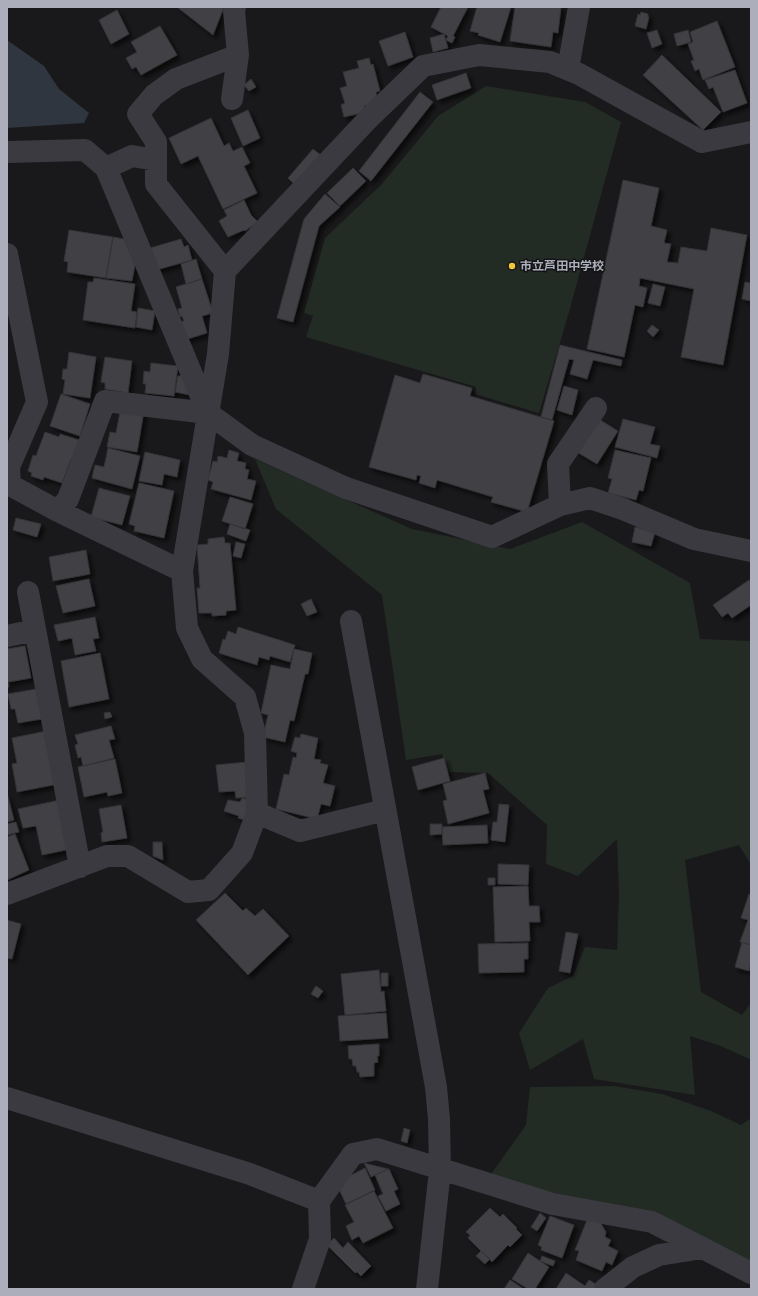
<svg xmlns="http://www.w3.org/2000/svg" width="758" height="1296" viewBox="0 0 758 1296" font-family="Raleway,'Noto Sans JP',sans-serif">
	<style>
		.green { fill: #232b25 }
		.water { fill: #2f3640 }
		.building { fill: #404145; stroke: #343337; filter: url(#shadow) }
		.lines { fill: none; stroke-linecap: round; stroke-linejoin: round }
		.minor { stroke: #3a3a40; stroke-width: 22 }
		.poi-dot { fill: #f1c63c; stroke: #141416; stroke-width: 1.5 }
		.labels { text-anchor: middle; dominant-baseline: central; stroke-width: 3; stroke-linejoin: round; paint-order: stroke }
		.poi-label { font-size: 12px; font-weight: bold; fill: #acafbb; stroke: #141416; text-anchor: start }
	</style>
	<defs>
		<filter id="shadow"><feDropShadow dx="3.5" dy="3.5" stdDeviation="2" flood-color="#0009"/></filter>
	</defs>
	<rect width="100%" height="100%" fill="#19191b"/>
	<path class="green" d="M486,86L585,102L621,122L569,312L539,413L475,394L476,387L306,337L313,316L304,313L325,238L382,184L438,116Z
		M255,459L412,529L510,549L582,522L690,583L700,639L751,641V865L739,845L685,860L701,992L742,1015L751,1003V1060L721,1046L690,1036L695,1095L594,1079L583,1039L530,1070L519,1033L548,988L573,976L585,947L617,950L619,893L617,839L578,876L546,864L547,825L488,773L447,772L442,754L406,760L382,595L276,509Z
		M614,1086L662,1094L711,1111L741,1125L751,1118V1264L653,1217L489,1177L526,1125L530,1087Z"/>
	<path class="water" d="M7,40L44,66L59,89L89,113L84,123L7,128Z"/>
	<path class="building" d="M177,7H224L213,35Z
		M441,7H468L453,36L455,37L452,43L446,40L448,36L431,27Z
		M477,7H511L500,42L478,35L479,33L470,31Z
		M515,7H561L558,33L553,32L551,47L510,41Z
		M117,10L129,34L111,44L99,20Z
		M641,12L648,14V17H649L646,29L635,26L638,14L640,15Z
		M717,21L735,67L703,80L699,69L695,71L691,61L694,60L688,44L693,42L690,32Z
		M160,26L177,55L141,75L136,67L132,69L126,58L137,52L131,42Z
		M657,30L662,44L652,48L647,33Z
		M688,30L691,42L677,46L674,34Z
		M405,32L413,57L388,66L379,41Z
		M444,34L448,48L433,52L430,38Z
		M662,55L721,112L703,130L643,75Z
		M369,58L371,65L373,64L380,91L376,92L377,99L372,100L373,104L364,106L366,112L344,117L341,105L345,103L340,88L347,86L343,72L359,68L357,61Z
		M735,70L747,103L723,112L713,87L709,89L705,80Z
		M466,73L471,88L437,100L432,85Z
		M251,79L256,87L249,91L244,85Z
		M420,92L433,102L371,181L359,171Z
		M248,110L260,138L243,146L231,118Z
		M211,118L224,146L229,143L233,151L242,147L250,163L244,166L257,193L223,209L198,156L181,164L169,138Z
		M313,149L322,156L296,186L288,178Z
		M353,168L366,181L340,206L327,193Z
		M623,180L659,188L651,226L667,230L664,243L671,244L667,262L678,263L681,247L707,251L711,228L747,235L723,365L681,357L694,289L640,278L639,286L647,288L643,307L635,305L624,357L587,349Z
		M325,194L340,207L319,226L293,322L277,318L304,219Z
		M244,200L251,215L258,222L245,231L244,230L228,237L219,221L227,216L224,210Z
		M69,230L113,237L106,278L67,272L68,262L64,261Z
		M113,237L124,239L135,265L132,281L106,278Z
		M181,239L184,247L188,245L192,260L156,270L150,248Z
		M196,259L202,279L186,284L181,264Z
		M94,278L135,284L131,311L137,312L135,328L83,320L88,282H93Z
		M202,279L213,313L202,316L207,333L184,340L179,322L184,321L182,316L180,317L178,309L182,308L176,287Z
		M745,282L751,283V301L742,299Z
		M653,284L665,287L660,306L648,303Z
		M138,308L155,311L152,330L136,327Z
		M652,325L659,330L653,337L647,331Z
		M560,345L622,360L621,366L593,360L587,379L570,374L574,360L569,359L552,420L541,417Z
		M69,352L96,357L90,398L63,394L65,380L62,379L63,369H67Z
		M105,357L132,361L128,393L105,389V383L101,382Z
		M151,363L178,366L174,396L145,393L146,384H143L144,371L150,372Z
		M423,374L472,388L470,396L554,421L527,512L491,502L493,497L437,480L435,488L419,483L421,476L417,475L416,480L369,467L395,375L420,383Z
		M178,376H182L190,395L175,392Z
		M564,386L578,390L572,415L557,410Z
		M61,394L90,404L80,436L50,426Z
		M121,407L144,411L137,452L107,447L110,432L116,433Z
		M597,418L618,431L597,464L577,452Z
		M623,419L655,427L650,444L660,446L657,458L615,447Z
		M45,432L59,437L60,434L79,440L72,459H71L62,483L44,477L43,480L31,476L32,473L28,471L33,455L36,456Z
		M108,448L140,456L132,489L92,478L95,465L104,467Z
		M229,450L239,453L237,461L246,463L245,469L249,470L247,479L256,481L251,500L211,489L213,482L208,480L213,461L217,462L218,456L227,458Z
		M615,450L651,458L643,491L639,490L636,500L608,493L612,479L608,478Z
		M145,452L180,460L177,477L164,474L162,485L139,481Z
		M139,483L174,491L164,538L134,531L135,526L129,524Z
		M99,488L130,496L122,525L91,517Z
		M230,497L253,504L245,529L222,521Z
		M16,518L41,524L37,537L13,530Z
		M230,524L250,530L246,541L227,534Z
		M635,527L655,532L651,546L632,542Z
		M224,537L225,543H230L236,610L226,611V615L212,616V613H199L197,588H200L197,545L208,544V539Z
		M236,542L245,544L241,558L233,556Z
		M86,550L90,574L53,581L49,557Z
		M89,579L95,606L63,613L56,586Z
		M749,580L751,583V605L732,618L728,613L722,617L713,605Z
		M311,599L317,612L307,616L301,604Z
		M95,617L99,638L93,639L96,651L75,655L72,638L58,641L54,625Z
		M238,627L295,645L290,662L270,656L269,660L259,657L257,665L219,653L223,639L225,640L228,631L236,634Z
		M25,646L31,678L8,682L9,687H7V649Z
		M294,649L312,653L308,674H305L294,721L290,720L285,742L263,737L268,715L261,713L271,665L290,669Z
		M100,653L109,699L69,707L61,661Z
		M36,689L42,719L18,723L15,709H11L8,694Z
		M110,712L112,717L105,719L104,713Z
		M111,726L115,739L109,740L114,758L83,766L81,757L78,758L75,745L78,744L75,735Z
		M47,731L58,784L17,792L12,764L17,763L12,738Z
		M301,734L318,738L314,759L321,760L320,763L328,765L323,783L335,786L330,806L321,804L317,819L276,809L284,774L289,775L293,757L296,758L297,753L291,751L295,737L300,738Z
		M444,758L450,781L418,790L412,767Z
		M115,759L122,793L108,796L107,792L84,797L78,767Z
		M247,762L249,797L236,798L235,791L219,792L216,765Z
		M485,773L489,789L483,790L489,813L448,824L443,801L447,800L443,784Z
		M7,793L14,820L7,822Z
		M242,798L250,800L245,820L238,818L239,816L224,811L228,800L240,802Z
		M60,800L71,849L42,855L36,826L23,828L18,809Z
		M499,804L509,805L505,842L491,840L493,822H497Z
		M121,805L127,838L102,842L101,833L103,832L99,809Z
		M16,822L19,832L7,835V824Z
		M430,824H442V834L430,835Z
		M487,825L488,843L443,845L442,827Z
		M15,834L29,870L7,880V837Z
		M153,842H162L163,860L153,856Z
		M498,864L529,865L528,885L498,884Z
		M488,878H495V885H488Z
		M528,886L529,906H539L540,922H529L530,941L495,942L493,887Z
		M225,893L243,911L246,908L255,916L263,909L289,936L248,975L196,920Z
		M749,894H751V945L740,942L748,920L741,918Z
		M7,920L21,924L12,959L7,958Z
		M566,932L578,934L570,973L559,971Z
		M742,942L751,945V963L749,971L735,967Z
		M528,943V959H524V972L479,973L478,944Z
		M379,970L381,992L384,991L386,1011L345,1015L341,974Z
		M381,973H388V986H381Z
		M316,986L323,991L318,998L311,994Z
		M386,1013L388,1038L340,1041L338,1016Z
		M379,1044V1056H377L378,1062L374,1063V1076L360,1077L359,1072H357L356,1066H353L352,1059H349L348,1046Z
		M404,1128L410,1130L407,1143L401,1141Z
		M364,1163L388,1169L371,1177Z
		M365,1168L375,1190L346,1204L336,1183Z
		M389,1169L398,1189L394,1191L400,1204L386,1211L378,1196L383,1194L375,1175Z
		M374,1191L393,1228L363,1243L359,1236L352,1240L346,1226L354,1222L345,1205Z
		M490,1208L500,1217L503,1214L517,1228L516,1229L522,1235L510,1247L508,1245L492,1262L468,1238L470,1235L466,1232Z
		M540,1213L546,1218L537,1231L531,1227Z
		M550,1216L574,1225L562,1258L541,1250L542,1247L538,1245Z
		M587,1220L600,1222L606,1232L605,1237L611,1240L608,1246L618,1251L612,1265L606,1262L602,1271L576,1260L579,1251L575,1250Z
		M334,1238L343,1248L348,1242L371,1266L361,1276L357,1272L355,1273L327,1245Z
		M481,1251L490,1259L485,1264L476,1256Z
		M528,1253L549,1267L535,1289H528L512,1279Z
		M542,1256L555,1261L553,1266L540,1261Z
		M566,1273L585,1286L589,1280L599,1286L597,1289H556Z
		M510,1280L524,1289H504Z"/>
	<g class="lines">
		<path class="minor" d="M568,69L579,7
			M232,99L238,55
			M7,152L85,150L106,168L208,413L252,445L346,488L492,537L560,505L590,498L623,509L694,539L751,551
			M106,168L132,156L156,160
			M7,254L37,402L9,467L10,485L58,511L182,571
			M225,271L156,184V142L138,114L154,95L176,79L238,55L234,11L235,7
			M560,505L558,464L596,408
			M58,511L68,499L105,401L208,413
			M28,592L80,867
			M351,621L436,1087L439,1119L440,1170L427,1289
			M7,636L35,630
			M257,813L300,831L385,810
			M7,894L107,856H128L188,892L209,890L242,853L257,813L255,733L245,697L202,659L187,628L182,571L218,354L225,271L369,118L423,66L479,55L550,62L579,74L702,142L751,132
			M7,1098L250,1174L319,1201
			M303,1289L320,1239L319,1201L353,1154L377,1149L553,1204L652,1222L751,1273
			M605,1289L633,1267L659,1255L702,1248"/>
	</g>
	<circle class="poi-dot" cx="512" cy="266" r="4"/>
	<g class="labels">
		<g class="poi-label">
			<text x="520" y="266">市立芦田中学校</text>
		</g>
	</g>
	<rect width="758" height="1296" fill="none" stroke="#acafbb" stroke-width="16"/>
</svg>
